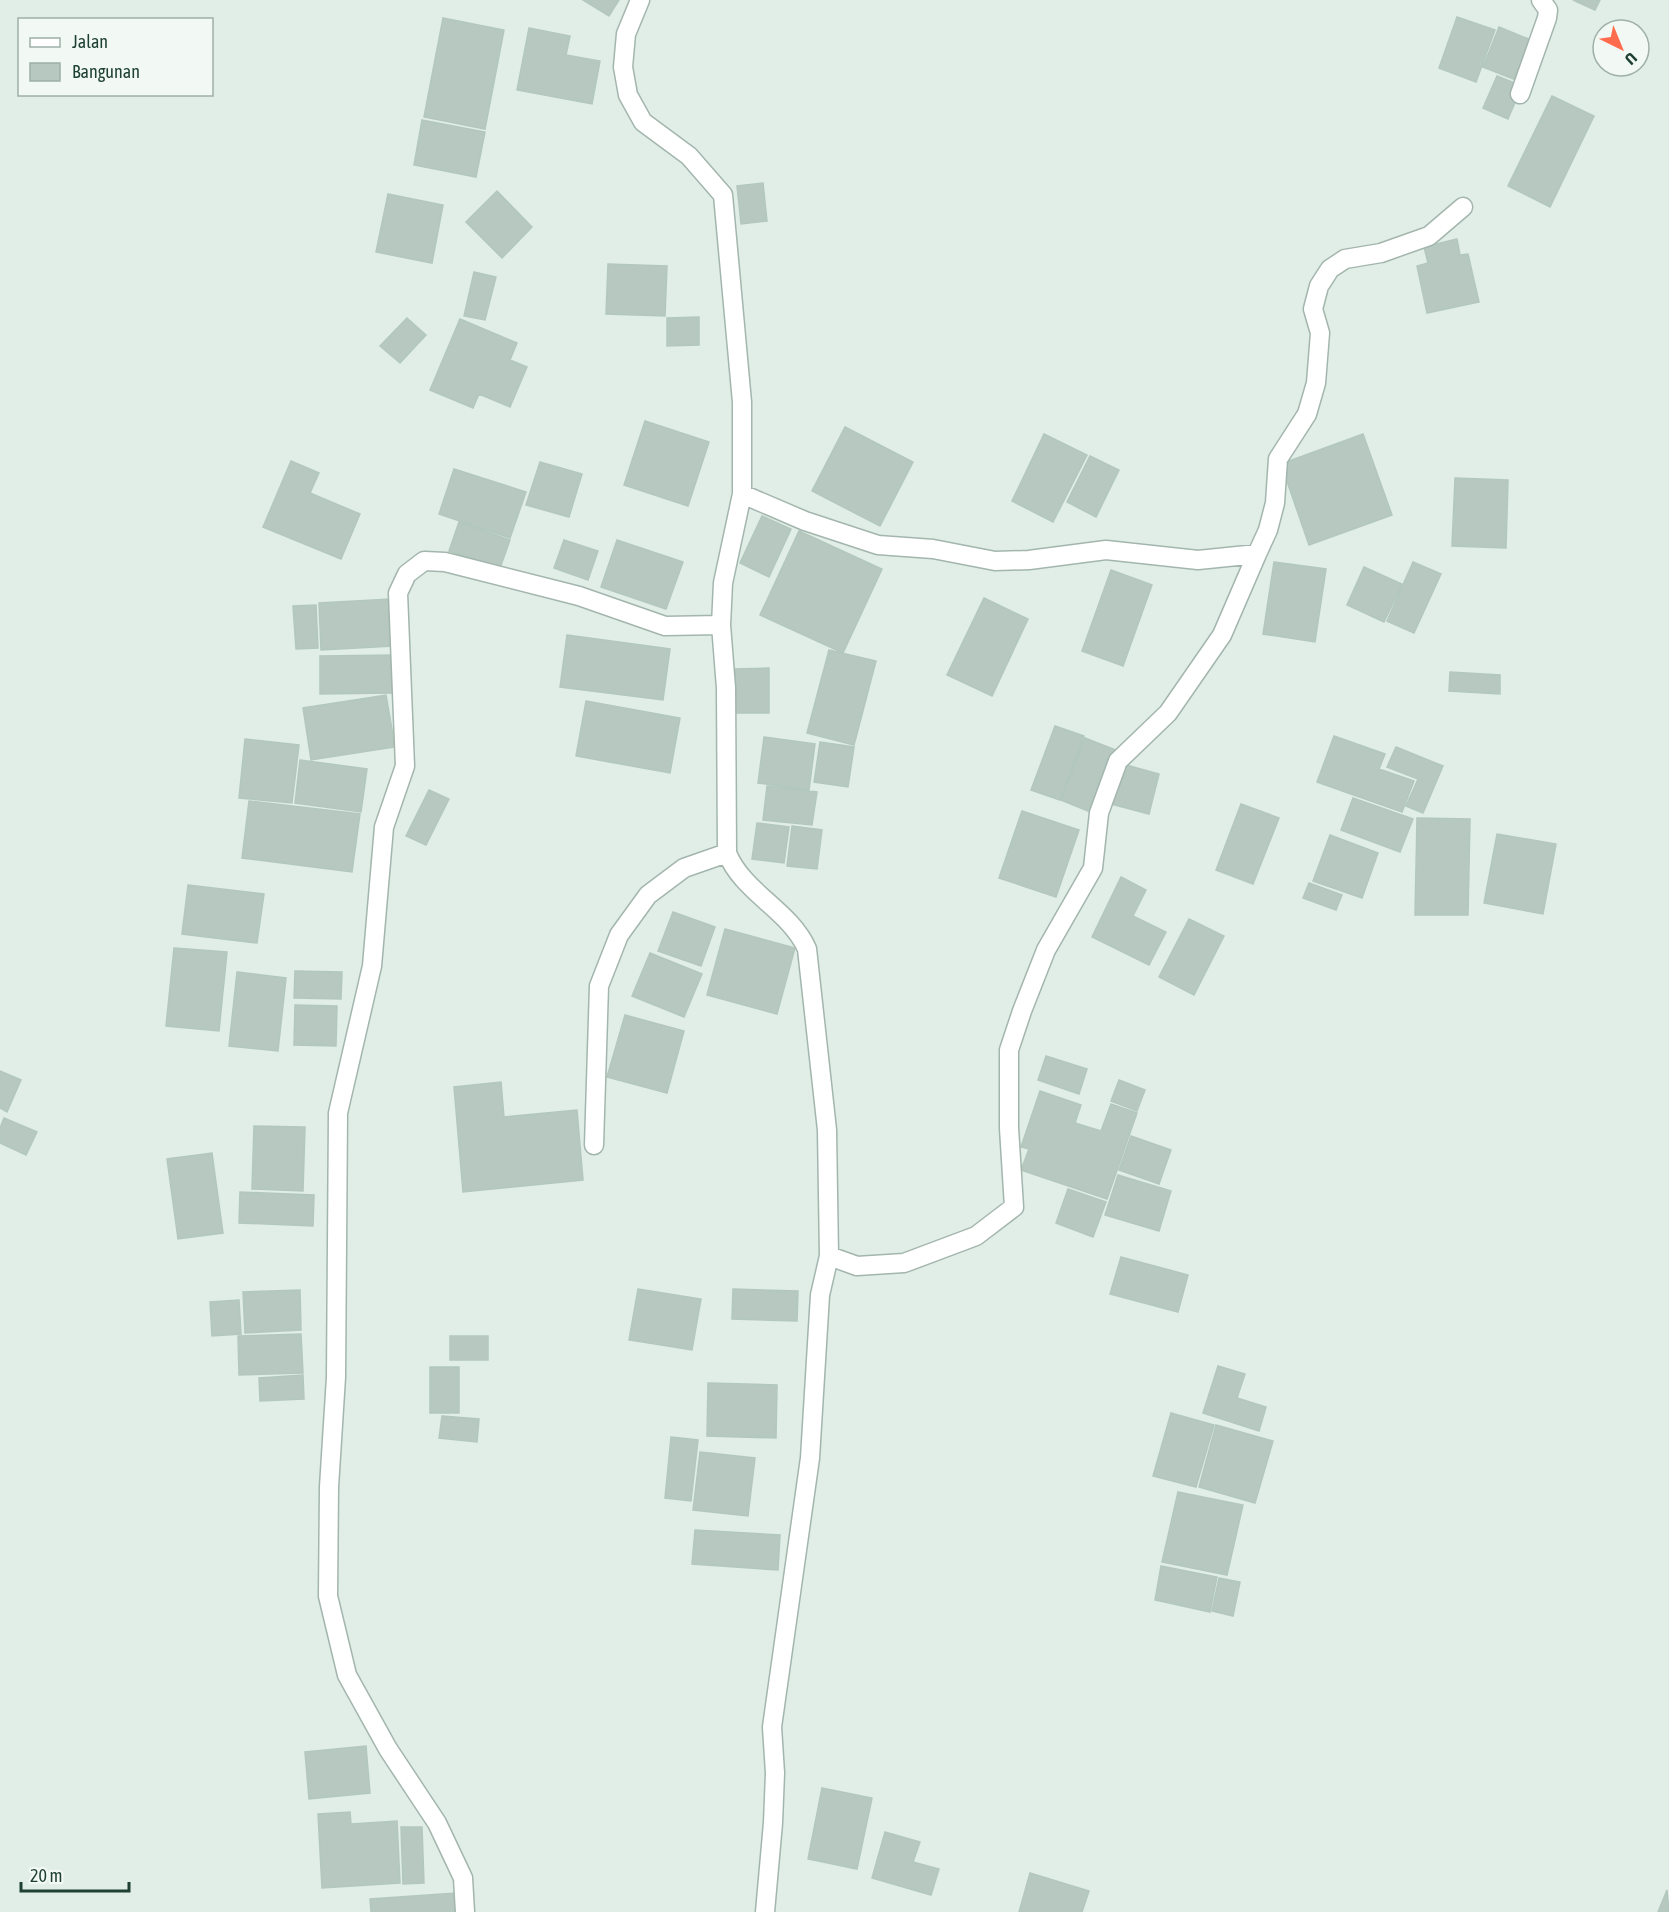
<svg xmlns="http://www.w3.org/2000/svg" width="1669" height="1912" font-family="'Asap Condensed',sans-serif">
<rect width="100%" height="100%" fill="#e1ede7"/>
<path fill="#b6c8c0" stroke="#b3c8bd" stroke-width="1.5" d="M583 0H619L609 16Z
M1573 0H1600L1595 10Z
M1457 17 1495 30 1476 82 1439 68Z
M443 18 504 30 485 129 424 117Z
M1499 27 1531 40 1516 80 1483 67Z
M529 28 570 36 566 55 600 61 592 104 517 90Z
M1497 76 1522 86 1508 119 1483 108Z
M1552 96 1594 116 1550 207 1508 186Z
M422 120 485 132 476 177 414 165Z
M763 183 767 221 741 224 737 186Z
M497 191 532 227 502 258 466 222Z
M388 194 443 205 432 263 376 252Z
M1457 239 1460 255 1468 254 1479 302 1427 313 1417 266 1428 263 1424 247Z
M608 264 667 266 665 316 606 314Z
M474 272 496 277 485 320 464 316Z
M699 317V345L667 346V318Z
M407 318 426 335 400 363 380 346Z
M460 319 517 343 510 360 527 367 510 407 479 394 473 408 430 390Z
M645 421 709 442 688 506 624 485Z
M845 427 913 462 880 526 812 491Z
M1044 434 1087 455 1053 522 1012 501Z
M1363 434 1392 515 1309 545 1281 464Z
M1090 456 1119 470 1096 517 1067 502Z
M291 461 319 473 310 493 360 514 341 559 263 527Z
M540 462 582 474 569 517 526 505Z
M454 469 526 492 510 538 439 514Z
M1455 478 1508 480 1506 548 1452 546Z
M762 516 791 529 769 577 740 563Z
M459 522 510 540 500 568 449 551Z
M799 531 882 569 843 653 760 615Z
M564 540 598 551 588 580 554 568Z
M617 540 683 562 666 609 601 587Z
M1274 562 1326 569 1315 642 1263 634Z
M1413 562 1441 574 1414 633 1387 621Z
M1364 567 1402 584 1384 622 1347 605Z
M1111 570 1152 585 1123 666 1082 651Z
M984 598 1028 619 992 696 947 675Z
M391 599 393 646 321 650 319 603Z
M316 605 318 648 296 649 293 606Z
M567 635 670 649 663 700 560 687Z
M829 650 876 661 854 745 807 733Z
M393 655V693L320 694V656Z
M769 668V713H736L735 669Z
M1450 672 1500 675V694L1449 691Z
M386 695 395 747 311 760 303 708Z
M586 701 680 718 670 773 576 756Z
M1055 726 1084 736 1060 800 1031 790Z
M1334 736 1385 754 1379 769 1414 781 1402 812 1317 782Z
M764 737 815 744 809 790 758 783Z
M1085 738 1118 751 1093 813 1061 800Z
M245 739 299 745 292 803 239 798Z
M820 742 854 747 848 787 814 782Z
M1396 747 1443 766 1423 813 1406 806 1418 779 1387 767Z
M300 760 367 769 361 812 295 803Z
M1119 763 1159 774 1149 814 1107 803Z
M767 786 817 792 812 825 763 820Z
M429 790 449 799 426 845 406 836Z
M1353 798 1413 819 1400 852 1341 830Z
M249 801 360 814 352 872 242 858Z
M1241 804 1279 818 1253 884 1216 870Z
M1022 811 1079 830 1056 897 999 878Z
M1417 818 1470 819 1468 915H1415Z
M757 823 789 827 784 863 752 859Z
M792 826 822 830 817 869 787 866Z
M1497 834 1556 844 1543 914 1484 903Z
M1330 835 1378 853 1362 898 1313 881Z
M1121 877 1146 890 1133 916 1166 932 1149 965 1092 937Z
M1309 883 1342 895 1336 910 1303 898Z
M188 885 264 894 257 943 182 934Z
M673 912 715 927 701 966 658 951Z
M1189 919 1224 936 1194 995 1159 977Z
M725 929 795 948 777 1014 707 995Z
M174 948 227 952 219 1031 166 1026Z
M650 953 702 974 684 1017 632 996Z
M295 971 342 972 341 999 294 998Z
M237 972 286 978 278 1051 229 1046Z
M295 1005 337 1006 336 1046 294 1045Z
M625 1015 684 1031 667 1093 607 1077Z
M1046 1056 1087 1069 1079 1094 1038 1080Z
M0 1071 21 1080 7 1112 0 1108Z
M1119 1080 1145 1090 1137 1111 1111 1101Z
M501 1082 504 1117 577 1110 583 1180 463 1192 454 1087Z
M1040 1091 1081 1105 1075 1123 1101 1131 1111 1104 1137 1113 1107 1199 1021 1170 1029 1149 1021 1147Z
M4 1118 37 1132 26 1155 0 1143V1128Z
M254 1126 305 1127 303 1191 252 1189Z
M1131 1136 1171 1150 1159 1184 1119 1170Z
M212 1153 223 1233 178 1239 167 1159Z
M1118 1175 1171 1191 1159 1231 1105 1215Z
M1068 1189 1106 1202 1093 1237 1056 1223Z
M240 1192 314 1195 313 1226 239 1223Z
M1121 1257 1188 1275 1178 1312 1110 1294Z
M638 1289 701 1299 692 1350 629 1340Z
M733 1289 798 1291 797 1321 732 1319Z
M300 1290 301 1330 245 1333 243 1292Z
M239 1300 241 1334 212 1336 210 1302Z
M301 1334 303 1373 239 1375 238 1336Z
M450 1336H488V1360H450Z
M1218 1366 1245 1374 1237 1398 1266 1407 1259 1431 1203 1413Z
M430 1367H459V1413H430Z
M303 1375 304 1399 260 1401 259 1378Z
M708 1383 777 1385 776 1438 707 1436Z
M1171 1413 1214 1425 1196 1487 1153 1476Z
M442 1416 479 1419 477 1442 439 1438Z
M1216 1425 1273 1441 1255 1503 1199 1487Z
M671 1437 698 1440 691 1501 665 1498Z
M700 1452 755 1458 748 1516 693 1510Z
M1178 1492 1243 1505 1227 1575 1162 1562Z
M695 1530 780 1535 778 1570 692 1564Z
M1161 1566 1217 1577 1210 1612 1155 1600Z
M1219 1578 1240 1582 1233 1616 1212 1611Z
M366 1746 370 1793 309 1799 305 1752Z
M822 1788 872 1798 857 1869 808 1859Z
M350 1812 351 1824 397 1821 400 1883 322 1888 318 1814Z
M401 1827H422L424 1883 403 1884Z
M885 1832 920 1842 913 1862 939 1869 931 1895 872 1878Z
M1030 1873 1089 1891 1082 1912H1019Z
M1667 1890 1669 1912H1658Z
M456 1893 458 1912H371L370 1899Z"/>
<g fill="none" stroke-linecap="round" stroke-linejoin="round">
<g stroke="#a3b6ae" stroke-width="21">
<path id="minor" d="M640 0 626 34 623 67 628 95 643 122 689 156 723 195 742 402V494L723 583 721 625 726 688 727 853C743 893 790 910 807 949L827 1130 829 1256 820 1295 810 1458 772 1727 775 1773 773 1823 765 1912
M1520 94 1547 18 1548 10 1541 0
M742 494 805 521 878 545 933 549 995 561 1029 560 1106 550 1198 560 1257 554 1222 635 1168 713 1118 761 1099 813 1093 868 1046 950 1022 1011 1009 1050V1128L1014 1207 976 1236 904 1263 857 1266 829 1256
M1257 554 1268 530 1275 503 1278 459 1307 414 1316 383 1320 333 1313 309 1319 286 1330 269 1345 259 1381 253 1429 236 1463 207
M594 1145 599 986 619 935 648 895 684 868 727 853
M465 1912 463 1878 437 1823 388 1749 347 1675 328 1596 329 1487 336 1377 338 1113 372 966 384 827 405 766 398 593 407 574 424 561 445 562 579 596 665 626 721 625"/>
</g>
<use href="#minor" stroke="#fff" stroke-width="18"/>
</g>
<rect x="18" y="18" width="195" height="78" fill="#f2f9f5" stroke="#9eafa8" stroke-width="1.5"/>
<rect x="30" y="38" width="30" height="9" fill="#ffffff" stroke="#9eafa8" stroke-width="1.5"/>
<text x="72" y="48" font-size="18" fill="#1f4035">Jalan</text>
<rect x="30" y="63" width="30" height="18" fill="#b6c8c0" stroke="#9eafa8" stroke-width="1.5"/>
<text x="72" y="78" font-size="18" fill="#1f4035">Bangunan</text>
<g transform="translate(1621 48) rotate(137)"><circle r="28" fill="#f2f9f5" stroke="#9eafa8" stroke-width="1.5"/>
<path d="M0-4.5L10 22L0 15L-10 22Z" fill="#ff6c4d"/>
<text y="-9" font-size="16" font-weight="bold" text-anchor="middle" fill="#1f4035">U</text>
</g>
<path d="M21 1882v9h108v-9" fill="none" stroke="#1f4035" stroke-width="3"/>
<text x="30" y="1882" font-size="18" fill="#1f4035" stroke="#f2f9f5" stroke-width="4.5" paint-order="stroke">20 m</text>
</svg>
